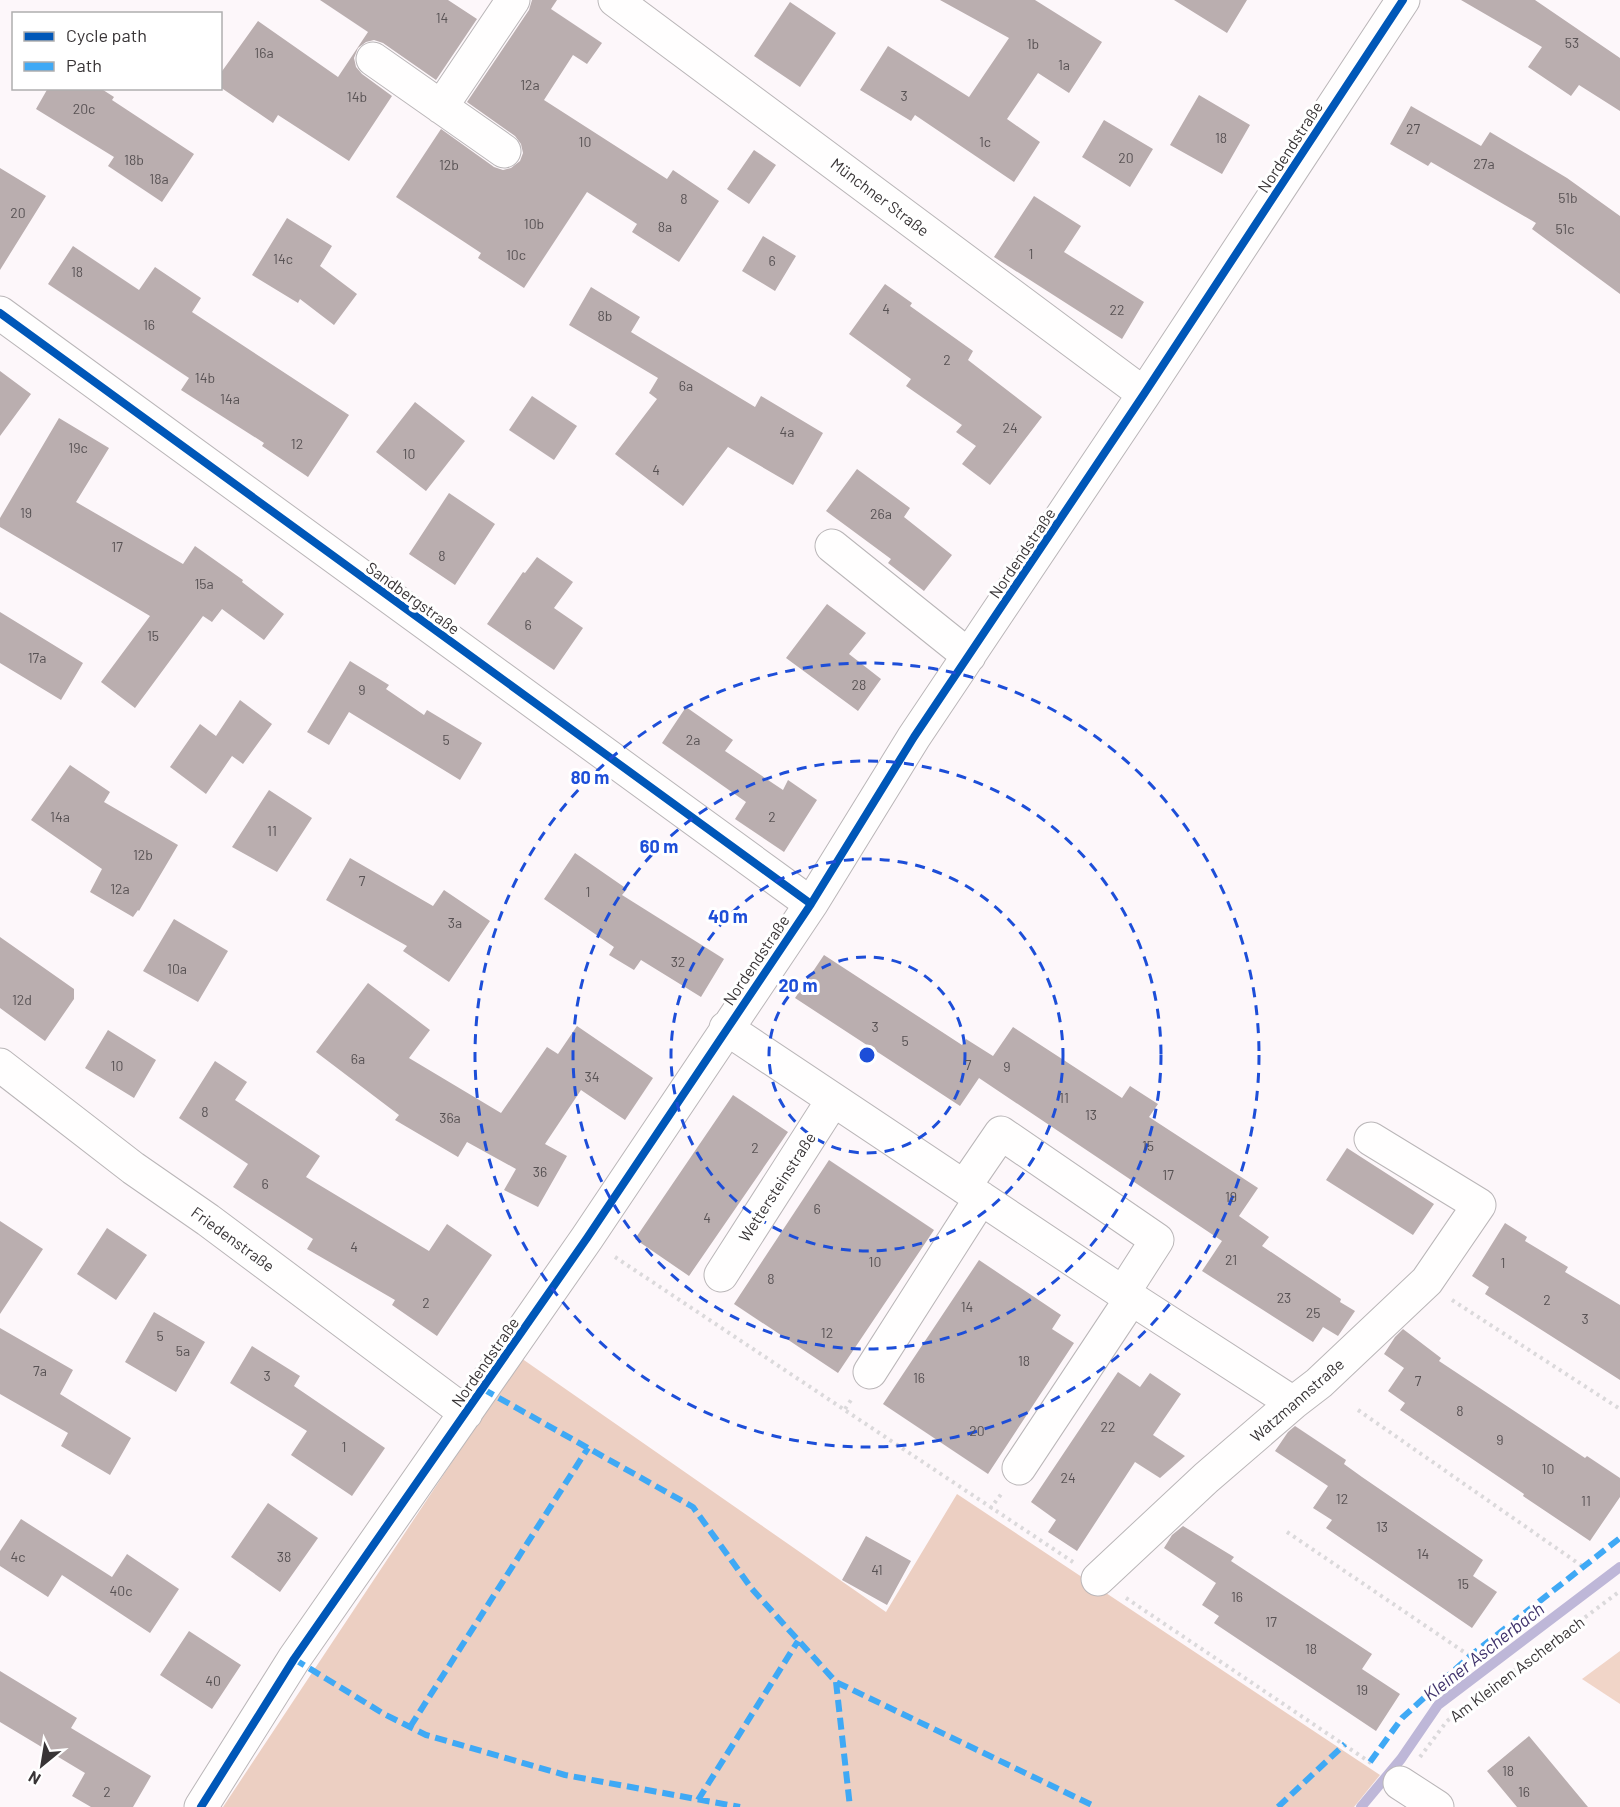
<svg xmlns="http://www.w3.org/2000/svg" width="1620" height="1807" font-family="Barlow,sans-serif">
<rect width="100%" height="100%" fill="#fdf7fa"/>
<path fill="#f1d5c8" d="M1620 1651V1704L1582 1679Z"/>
<path fill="#eccfc2" d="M521 1358 886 1612 957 1494 1380 1775 1354 1807H223Z"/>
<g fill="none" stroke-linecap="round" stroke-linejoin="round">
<path stroke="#beb7d8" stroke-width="10" d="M1361 1807 1401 1759 1438 1705 1620 1567"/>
</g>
<path fill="#baaeaf" d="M320 0H448L477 19 436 80 383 43 374 40 366 42 358 48 354 58 356 67 362 74 392 96 349 161 278 115 273 123 220 87V74L258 21 338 77 368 32Z
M532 0H557L551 9 602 43 587 64 573 55 544 100 667 179 673 170 719 201 679 262 632 232 637 224 587 192 524 288 478 258 481 253 396 197 441 129 494 167 503 170 511 168 520 161 523 153 521 144 515 136 467 102 529 10Z
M940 0H1035L1102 42 1069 93 1038 73 1007 119 1040 142 1014 182 915 115 911 121 860 90 888 46 969 97 1009 38Z
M1174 0H1247L1227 33Z
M1461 0H1535L1620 58V111L1579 85 1571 96 1528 67 1542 47Z
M790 2 836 33 800 87 754 56Z
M48 88H100L114 97 112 100 194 154 162 202 108 166 114 157 36 109Z
M1199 95 1250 125 1222 174 1170 145Z
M1411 106 1481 146 1490 132 1567 178 1620 216V294L1532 229 1536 223 1431 162 1428 166 1390 144Z
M1104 120 1153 149 1130 187 1082 157Z
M754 150 776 165 749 204 727 189Z
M0 168 46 196 0 270Z
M1034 196 1081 226 1064 252 1144 302 1122 339 994 257Z
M287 218 332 246 320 266 357 294 334 325 300 299 298 303 252 275Z
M763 236 796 256 775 291 742 271Z
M73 246 139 290 155 267 201 298 192 312 349 415 308 477 262 446 264 443 181 390 189 378 48 284Z
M885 284 912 303 910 306 973 351 968 360 1042 417 990 485 962 464 976 446 956 432 962 425 906 386 911 379 849 334Z
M591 287 640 317 631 332 755 407 761 396 823 433 793 485 728 447 683 506 615 454 657 399 649 393 658 378 569 325Z
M0 371 31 394 0 436Z
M532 396 577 426 554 460 509 430Z
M415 402 465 441 426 491 376 452Z
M59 418 109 448 76 502 183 564 195 546 243 580 242 582 284 614 264 640 222 609 212 622 203 616 135 708 101 682 150 616 0 527V518Z
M857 469 910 508 904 517 952 555 924 591 888 563 891 559 826 511Z
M449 493 495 524 455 585 409 554Z
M537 557 573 582 554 608 583 628 554 670 487 624 523 572 525 573Z
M827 604 866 633 849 654 881 679 858 711 786 658Z
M0 612 83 663 61 700 0 663Z
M350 661 389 685 386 689 424 715 427 710 482 743 460 780 349 712 329 745 307 732Z
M240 700 272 724 243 764 232 756 206 794 170 767 200 724 216 736Z
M686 707 733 740 725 751 783 790 788 780 817 800 784 852 735 819 746 802 662 743Z
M70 765 110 792 104 802 178 845 139 911 138 910 133 917 90 892 102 869 31 820Z
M269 790 312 818 277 872 232 847Z
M575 853 627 889 622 895 724 959 701 997 641 960 634 970 609 955 614 947 544 899Z
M350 858 433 906 444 890 490 921 449 982 403 951 407 946 326 900Z
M174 919 228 951 198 1002 143 971Z
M0 937 74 989V999L45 1041 0 1008Z
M824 955 962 1045 966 1039 993 1056 1013 1027 1122 1098 1130 1086 1158 1104 1149 1117 1258 1188 1239 1216 1269 1237 1262 1246 1341 1299 1340 1302 1355 1311 1338 1336 1323 1327 1313 1342 1202 1271 1222 1241 979 1078 960 1106 795 998Z
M368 983 430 1030 409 1058 501 1113 547 1047 558 1054 577 1026 653 1078 625 1120 581 1090 545 1144 567 1156 538 1207 504 1190 516 1169 467 1142 458 1157 395 1120 399 1115 316 1052Z
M108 1030 156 1060 134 1098 85 1068Z
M215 1061 247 1082 235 1100 320 1156 306 1177 429 1251 447 1224 492 1255 437 1336 392 1305 395 1300 307 1249 313 1239 233 1187 248 1164 179 1118Z
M733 1095 788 1132 689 1276 635 1239Z
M1347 1148 1434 1204 1413 1235 1326 1180Z
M829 1160 934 1230 838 1373 734 1304Z
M0 1221 43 1249 0 1314Z
M1505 1223 1527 1237 1525 1241 1568 1267 1565 1272 1620 1305V1380L1485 1294 1489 1287 1472 1276Z
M107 1228 147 1255 116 1300 77 1274Z
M979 1260 1061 1315 1052 1329 1074 1343 988 1474 883 1404Z
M154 1312 205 1342 176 1392 125 1362Z
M0 1328 73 1370 60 1394 131 1438 110 1475 61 1446 68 1433 0 1394Z
M1403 1329 1441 1358 1439 1361 1585 1458 1587 1456 1620 1478V1497L1590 1541 1523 1496 1524 1494 1400 1410 1405 1403 1388 1391 1404 1368 1384 1354 1395 1337Z
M252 1346 300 1376 294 1386 385 1448 352 1496 291 1455 307 1431 230 1383Z
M1118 1372 1140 1387 1150 1373 1181 1394 1153 1435 1185 1456 1160 1478 1135 1462 1077 1551 1048 1532 1056 1520 1031 1502Z
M1295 1426 1346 1460 1344 1464 1362 1477 1483 1560 1473 1576 1497 1592 1472 1628 1326 1528 1332 1520 1313 1508 1328 1486 1275 1451 1288 1432Z
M268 1503 318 1538 280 1592 231 1557Z
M21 1519 112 1577 127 1554 179 1589 150 1633 62 1575 48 1597 0 1566V1551Z
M1183 1526 1234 1557 1231 1561 1372 1654 1362 1669 1400 1694 1376 1731 1214 1623 1219 1616 1202 1605 1216 1583 1164 1548 1172 1535Z
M866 1536 911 1561 887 1605 842 1580Z
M189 1631 241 1665 212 1709 160 1675Z
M0 1671 77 1718 71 1728 151 1776 133 1807H91L72 1796 85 1773 0 1722Z
M1529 1736 1588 1807H1517L1487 1771Z"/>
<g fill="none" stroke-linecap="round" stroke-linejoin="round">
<g stroke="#bab6b8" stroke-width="35">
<path id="minor" d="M615 0 1144 394
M373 59 504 151
M441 107 513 0
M0 313 811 904
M832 546 969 656
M726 1028 1123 1293 1293 1403
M0 1065 133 1168 208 1220 466 1413
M964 1187 1001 1133 1157 1240 1123 1293
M721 1275 833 1100
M870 1372 981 1198
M1019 1468 1131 1299
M1098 1579 1206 1478 1293 1403 1319 1383 1427 1281 1479 1205 1371 1139
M1400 1783 1437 1807
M201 1807 294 1659 587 1238 811 904 914 737 1144 394 1403 0"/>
</g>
<path stroke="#dbd9db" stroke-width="4" stroke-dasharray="3 4.5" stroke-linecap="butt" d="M615 1257 1073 1562
M1452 1300 1620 1409
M845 1409 853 1397
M1358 1410 1582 1566
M990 1509 1002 1493
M1287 1532 1470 1656
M1126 1598 1374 1765
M1420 1757 1447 1721 1620 1591"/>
<use href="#minor" stroke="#fffefe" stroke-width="33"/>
<path stroke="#3fa9f5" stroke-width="6" stroke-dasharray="12 6" stroke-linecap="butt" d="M483 1389 693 1507 752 1589 836 1682 1096 1807
M294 1659 384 1714 426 1735 565 1775 740 1807
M836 1682 850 1807
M410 1727 588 1448
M1370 1762 1402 1718 1470 1656 1620 1538
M698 1800 798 1641
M1278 1807 1345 1744"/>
<g stroke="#fff" stroke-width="11">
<path id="cycleway" d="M0 313 811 904
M201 1807 294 1659 587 1238 811 904 914 737 1144 394 1403 0"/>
</g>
<use href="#cycleway" stroke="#0057b8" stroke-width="8"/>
</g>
<g fill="none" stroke="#1d4ed8" stroke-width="3" stroke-dasharray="10 8">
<circle cx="867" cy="1055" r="98"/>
<circle cx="867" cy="1055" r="196"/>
<circle cx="867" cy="1055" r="294"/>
<circle cx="867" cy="1055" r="392"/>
</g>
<g text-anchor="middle" stroke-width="6" stroke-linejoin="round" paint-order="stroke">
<g font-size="14" fill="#585254">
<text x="442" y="23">14</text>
<text x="1572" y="48">53</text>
<text x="1033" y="49">1b</text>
<text x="264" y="58">16a</text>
<text x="1064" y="70">1a</text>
<text x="530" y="90">12a</text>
<text x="904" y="101">3</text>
<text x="357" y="102">14b</text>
<text x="84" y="114">20c</text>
<text x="1413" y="134">27</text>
<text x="1221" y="143">18</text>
<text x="585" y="147">10</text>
<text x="985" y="147">1c</text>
<text x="1126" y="163">20</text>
<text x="134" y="165">18b</text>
<text x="1484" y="169">27a</text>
<text x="449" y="170">12b</text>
<text x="159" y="184">18a</text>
<text x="1568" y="203">51b</text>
<text x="684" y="204">8</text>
<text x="18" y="218">20</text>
<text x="534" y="229">10b</text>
<text x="665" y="232">8a</text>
<text x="1565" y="234">51c</text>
<text x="1031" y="259">1</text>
<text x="516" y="260">10c</text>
<text x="283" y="264">14c</text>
<text x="772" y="266">6</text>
<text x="77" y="277">18</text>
<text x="886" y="314">4</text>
<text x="1117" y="315">22</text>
<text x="605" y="321">8b</text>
<text x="149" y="330">16</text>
<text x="947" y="365">2</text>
<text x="205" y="383">14b</text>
<text x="686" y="391">6a</text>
<text x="230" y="404">14a</text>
<text x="1010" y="433">24</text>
<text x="787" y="437">4a</text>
<text x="297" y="449">12</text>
<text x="78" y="453">19c</text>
<text x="409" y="459">10</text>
<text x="656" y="475">4</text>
<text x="26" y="518">19</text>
<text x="881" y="519">26a</text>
<text x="117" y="552">17</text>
<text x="442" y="561">8</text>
<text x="204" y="589">15a</text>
<text x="528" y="630">6</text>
<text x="153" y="641">15</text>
<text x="37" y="663">17a</text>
<text x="859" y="690">28</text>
<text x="362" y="695">9</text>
<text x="446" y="745">5</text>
<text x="693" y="745">2a</text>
<text x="60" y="822">14a</text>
<text x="772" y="822">2</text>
<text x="272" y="836">11</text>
<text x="143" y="860">12b</text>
<text x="362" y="886">7</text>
<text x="120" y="894">12a</text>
<text x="588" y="897">1</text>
<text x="455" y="928">3a</text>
<text x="678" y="967">32</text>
<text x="177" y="974">10a</text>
<text x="22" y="1005">12d</text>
<text x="875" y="1032">3</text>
<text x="905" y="1046">5</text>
<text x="358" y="1064">6a</text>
<text x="968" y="1070">7</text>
<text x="117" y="1071">10</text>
<text x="1007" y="1072">9</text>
<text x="592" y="1082">34</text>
<text x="1064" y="1103">11</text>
<text x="205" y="1117">8</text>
<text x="1091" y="1120">13</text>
<text x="450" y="1123">36a</text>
<text x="1148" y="1151">15</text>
<text x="755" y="1153">2</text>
<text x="540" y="1177">36</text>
<text x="1168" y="1180">17</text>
<text x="265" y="1189">6</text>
<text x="1231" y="1202">19</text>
<text x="817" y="1214">6</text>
<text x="707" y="1223">4</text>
<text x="354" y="1252">4</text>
<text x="1231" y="1265">21</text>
<text x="875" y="1267">10</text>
<text x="1503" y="1268">1</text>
<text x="771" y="1284">8</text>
<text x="1284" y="1303">23</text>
<text x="1547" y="1305">2</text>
<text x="426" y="1308">2</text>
<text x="967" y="1312">14</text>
<text x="1313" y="1318">25</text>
<text x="1585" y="1324">3</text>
<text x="827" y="1338">12</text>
<text x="160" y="1341">5</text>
<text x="183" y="1356">5a</text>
<text x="1024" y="1366">18</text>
<text x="40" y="1376">7a</text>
<text x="267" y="1381">3</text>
<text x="919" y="1383">16</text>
<text x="1418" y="1386">7</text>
<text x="1460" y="1416">8</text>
<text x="1108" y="1432">22</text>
<text x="977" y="1436">20</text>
<text x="1500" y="1445">9</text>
<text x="344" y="1452">1</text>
<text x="1548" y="1474">10</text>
<text x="1068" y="1483">24</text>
<text x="1342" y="1504">12</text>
<text x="1586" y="1506">11</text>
<text x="1382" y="1532">13</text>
<text x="1423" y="1559">14</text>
<text x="18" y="1562">4c</text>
<text x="284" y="1562">38</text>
<text x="877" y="1575">41</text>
<text x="1463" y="1589">15</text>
<text x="121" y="1596">40c</text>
<text x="1237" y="1602">16</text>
<text x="1271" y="1627">17</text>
<text x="1311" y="1654">18</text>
<text x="213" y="1686">40</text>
<text x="1362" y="1695">19</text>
<text x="1508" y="1776">18</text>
<text x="107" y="1797">2</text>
<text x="1524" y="1797">16</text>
</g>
<g font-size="16" fill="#383436" stroke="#fff">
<text transform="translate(1290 147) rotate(-57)" y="6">Nordendstraße</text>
<text transform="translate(880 197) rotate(37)" y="6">Münchner Straße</text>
<text transform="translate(1022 553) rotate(-56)" y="6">Nordendstraße</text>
<text transform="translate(413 598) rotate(36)" y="6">Sandbergstraße</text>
<text transform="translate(756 960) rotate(-56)" y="6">Nordendstraße</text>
<text transform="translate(777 1187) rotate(-57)" y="6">Wettersteinstraße</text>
<text transform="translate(233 1239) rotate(36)" y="6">Friedenstraße</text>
<text transform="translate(485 1362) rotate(-55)" y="6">Nordendstraße</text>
<text transform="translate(1297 1400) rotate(-41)" y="6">Watzmannstraße</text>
<text transform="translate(1517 1669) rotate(-37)" y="6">Am Kleinen Ascherbach</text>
</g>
<g font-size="18" font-style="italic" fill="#3f326b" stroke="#fff">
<text transform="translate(1484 1652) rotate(-38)" y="6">Kleiner Ascherbach</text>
</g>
</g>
<circle cx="867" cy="1055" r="9" fill="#1d4ed8" stroke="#fff" stroke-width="3"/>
<g font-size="18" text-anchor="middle" font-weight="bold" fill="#1d4ed8" stroke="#fff" stroke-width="6" stroke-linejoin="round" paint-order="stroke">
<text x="590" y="784">80 m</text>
<text x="659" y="853">60 m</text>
<text x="728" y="923">40 m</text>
<text x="798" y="992">20 m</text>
</g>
<rect x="12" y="12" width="210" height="78" fill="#ffffff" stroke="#afaeaf" stroke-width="1.5"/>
<rect x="24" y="32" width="30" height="9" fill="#0057b8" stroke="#afaeaf" stroke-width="1.5"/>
<text x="66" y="42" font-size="18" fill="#383436">Cycle path</text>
<rect x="24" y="62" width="30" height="9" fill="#3fa9f5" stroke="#afaeaf" stroke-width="1.5"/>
<text x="66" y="72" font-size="18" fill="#383436">Path</text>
<g transform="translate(42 1765) rotate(210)" stroke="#ffffff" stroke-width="4.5" paint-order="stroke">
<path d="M0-4.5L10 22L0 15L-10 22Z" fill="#383436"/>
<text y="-9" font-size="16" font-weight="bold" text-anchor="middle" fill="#383436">N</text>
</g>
</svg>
